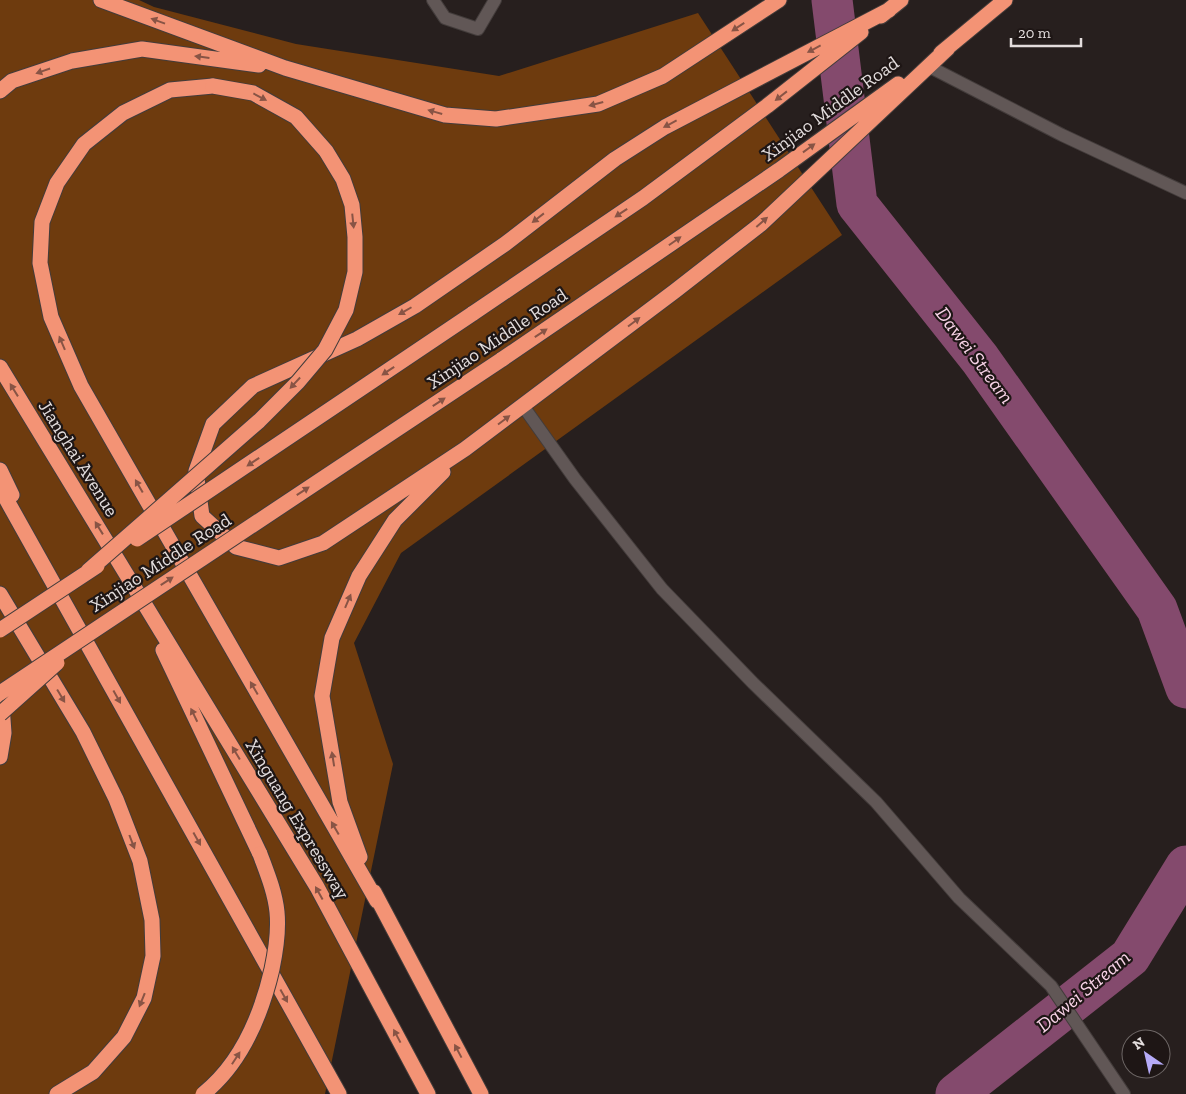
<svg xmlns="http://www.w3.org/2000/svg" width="1186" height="1094" font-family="'Zilla Slab',serif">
<rect width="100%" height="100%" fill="#271f1e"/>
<path fill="#6e3b0e" d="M0 0H139L154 7 296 44 499 76 698 13 842 235 401 553 354 643 393 764 325 1094H0Z"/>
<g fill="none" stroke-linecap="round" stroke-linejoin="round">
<path stroke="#844a6d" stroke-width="41" d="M832 0 857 204 980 359 1157 609 1186 688
M956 1094 1130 957 1186 866"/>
<g stroke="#433c3b" stroke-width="14">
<path id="lane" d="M433 0 445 18 478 29 495 0
M928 66 1062 135 1186 193
M523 406 575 479 662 589 753 683 876 802 959 898 1051 986 1124 1094"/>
</g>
<g stroke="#433c3b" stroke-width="17">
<path id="highway" d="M101 0 285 68 445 115 496 119 598 104 663 76 779 0
M889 10 665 127 615 159 505 244 415 306 357 339 253 386 213 424 196 471 202 516 236 547 279 558 323 543 465 449 675 291 761 224 948 48
M881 16 901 0
M941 53 1005 0
M213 86 170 90 123 113 84 144 57 183 42 222 40 263 51 317 81 386 377 901
M0 91 12 81 72 61 142 49 259 65
M472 314 643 198 767 106 861 32
M501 360 779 170 898 84
M0 367 317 887 428 1094
M0 470 12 495
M0 488 339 1094
M0 594 83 732 116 799 140 861 152 920 153 956 144 998 124 1037 93 1072 57 1094
M163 650 260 854
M0 701 2 705 4 733 0 757
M360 857 340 802 322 696 332 638 359 576 395 520 443 472
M374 892 481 1094"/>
</g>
<use href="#lane" stroke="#615756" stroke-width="12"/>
<use href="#highway" stroke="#f39375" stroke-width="15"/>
<g stroke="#433c3b" stroke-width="17" stroke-linecap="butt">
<path id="highway-bridge" d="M137 539 472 314
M88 571 259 421 298 382 325 350 346 310 355 272V237L352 205 343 179 326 151 296 117 253 93 213 86
M0 630 97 566
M0 693 501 360
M0 714 57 663
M203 1094C242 1063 261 1016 272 969 276 950 279 932 277 912 275 892 267 873 260 854"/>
</g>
<use href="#highway-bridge" stroke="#f39375" stroke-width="15"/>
</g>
<defs><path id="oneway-solid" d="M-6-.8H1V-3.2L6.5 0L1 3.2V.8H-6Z" transform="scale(1.25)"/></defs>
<g fill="#885445">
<use href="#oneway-solid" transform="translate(158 21) rotate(-160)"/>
<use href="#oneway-solid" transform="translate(738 27) rotate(147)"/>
<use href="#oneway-solid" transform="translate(814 49) rotate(152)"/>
<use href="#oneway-solid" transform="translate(202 57) rotate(-173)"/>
<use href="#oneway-solid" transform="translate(43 71) rotate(161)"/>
<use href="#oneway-solid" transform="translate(781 96) rotate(142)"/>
<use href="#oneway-solid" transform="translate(260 97) rotate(28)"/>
<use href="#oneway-solid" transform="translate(596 104) rotate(165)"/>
<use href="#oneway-solid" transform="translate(435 112) rotate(-164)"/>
<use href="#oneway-solid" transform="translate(670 124) rotate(152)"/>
<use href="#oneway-solid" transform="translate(809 148) rotate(-36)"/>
<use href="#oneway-solid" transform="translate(621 213) rotate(146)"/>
<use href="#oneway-solid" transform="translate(538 218) rotate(142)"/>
<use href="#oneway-solid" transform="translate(353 221) rotate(84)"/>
<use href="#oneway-solid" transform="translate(762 222) rotate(-41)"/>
<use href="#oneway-solid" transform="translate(675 241) rotate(-35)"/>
<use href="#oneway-solid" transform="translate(405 311) rotate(150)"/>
<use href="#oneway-solid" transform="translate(634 322) rotate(-37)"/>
<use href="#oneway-solid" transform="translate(541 333) rotate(-34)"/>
<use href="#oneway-solid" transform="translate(62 343) rotate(-113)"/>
<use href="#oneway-solid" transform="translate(388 371) rotate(146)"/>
<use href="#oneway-solid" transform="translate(295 383) rotate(133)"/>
<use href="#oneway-solid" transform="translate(14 390) rotate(-122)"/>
<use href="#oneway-solid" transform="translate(439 402) rotate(-33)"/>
<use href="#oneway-solid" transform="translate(504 420) rotate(-37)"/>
<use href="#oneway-solid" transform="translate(253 462) rotate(146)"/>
<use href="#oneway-solid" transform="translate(139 486) rotate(-120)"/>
<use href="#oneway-solid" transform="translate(303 491) rotate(-33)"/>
<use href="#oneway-solid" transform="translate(99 528) rotate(-122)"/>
<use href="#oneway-solid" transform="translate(167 581) rotate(-33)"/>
<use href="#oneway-solid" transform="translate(348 601) rotate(-67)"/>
<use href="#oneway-solid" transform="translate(254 688) rotate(-120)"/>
<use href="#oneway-solid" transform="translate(61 696) rotate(59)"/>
<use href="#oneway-solid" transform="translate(117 697) rotate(61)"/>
<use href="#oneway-solid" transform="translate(194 715) rotate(-116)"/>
<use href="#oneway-solid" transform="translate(236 753) rotate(-121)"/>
<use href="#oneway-solid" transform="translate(333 759) rotate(-99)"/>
<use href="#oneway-solid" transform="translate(335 828) rotate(-120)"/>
<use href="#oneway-solid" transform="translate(197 839) rotate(61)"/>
<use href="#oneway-solid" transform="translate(132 842) rotate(69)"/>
<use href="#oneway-solid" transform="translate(319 893) rotate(-119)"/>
<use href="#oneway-solid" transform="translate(284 996) rotate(61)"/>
<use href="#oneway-solid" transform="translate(142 1000) rotate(112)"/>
<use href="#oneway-solid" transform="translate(397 1036) rotate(-118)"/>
<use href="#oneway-solid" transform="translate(458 1051) rotate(-118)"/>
<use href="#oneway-solid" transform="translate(236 1058) rotate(-57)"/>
</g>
<g text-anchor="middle" stroke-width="4.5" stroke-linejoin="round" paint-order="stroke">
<g font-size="19" fill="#e3dddd" stroke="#1e1615">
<text transform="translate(830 108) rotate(-36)" y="7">Xinjiao Middle Road</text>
<text transform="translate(497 338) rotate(-34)" y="7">Xinjiao Middle Road</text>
<text transform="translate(79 458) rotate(58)" y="7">Jianghai Avenue</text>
<text transform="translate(160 562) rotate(-33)" y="7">Xinjiao Middle Road</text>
<text transform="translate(298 819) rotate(59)" y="7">Xinguang Expressway</text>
</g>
<g font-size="20" font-style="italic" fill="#f9d4e8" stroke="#1e1615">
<text transform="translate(975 355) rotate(53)" y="7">Dawei Stream</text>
<text transform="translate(1083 991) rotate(-40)" y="7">Dawei Stream</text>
</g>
</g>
<g transform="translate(1146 1054) rotate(326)"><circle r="24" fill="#1e1615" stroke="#6d6665"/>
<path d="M0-4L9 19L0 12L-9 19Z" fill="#b6abf8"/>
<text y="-8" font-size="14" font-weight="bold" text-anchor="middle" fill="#e3dddd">N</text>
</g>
<path d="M1011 38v8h70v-8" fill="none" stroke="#e3dddd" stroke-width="2.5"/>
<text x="1018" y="38" font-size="15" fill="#e3dddd" stroke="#1e1615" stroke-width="4" paint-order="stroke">20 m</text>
</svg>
